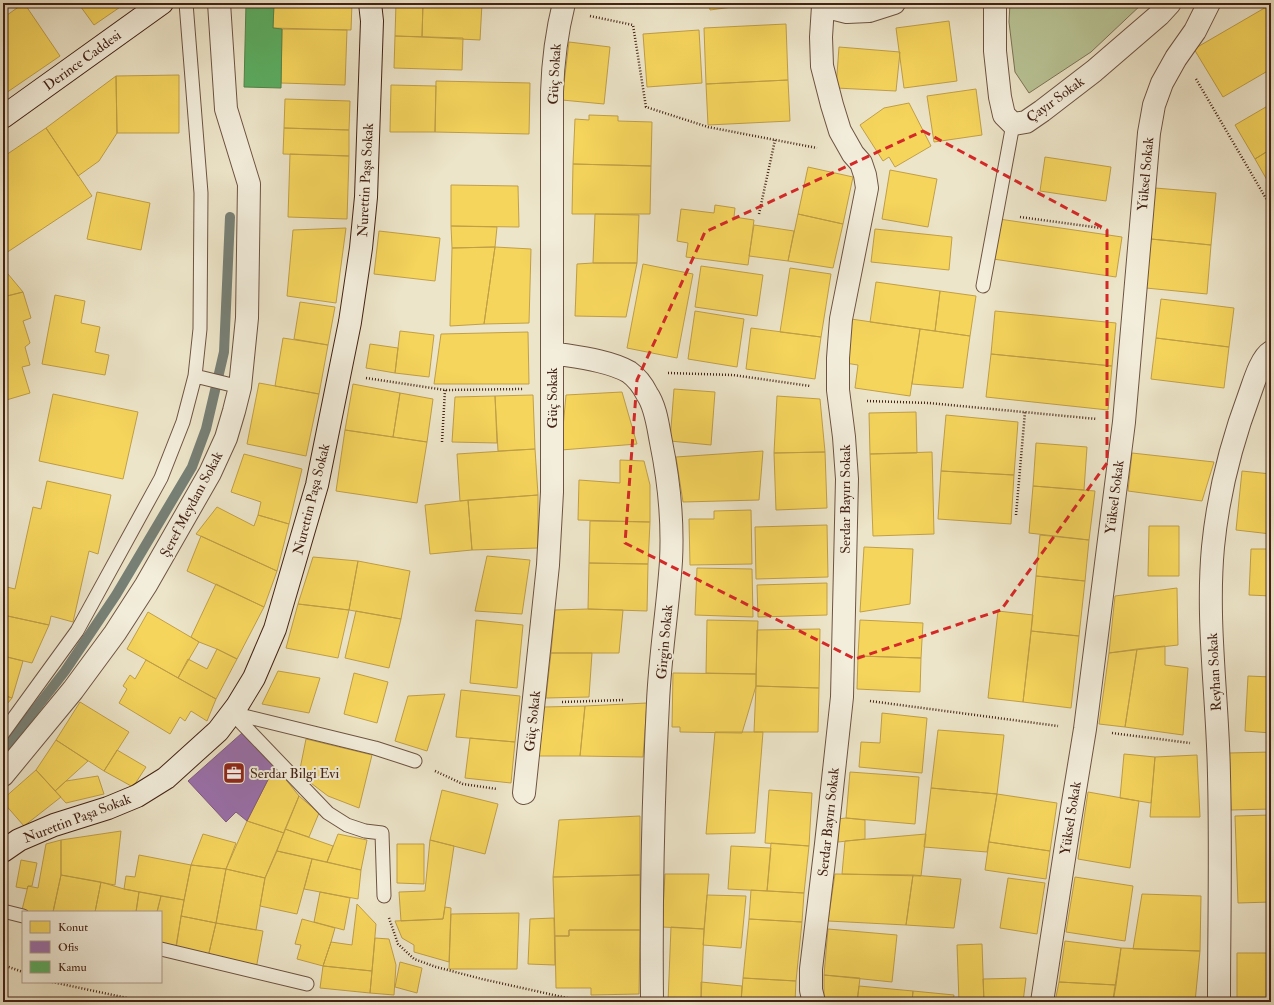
<svg xmlns="http://www.w3.org/2000/svg" width="1274" height="1005" font-family="'IM FELL Double Pica',serif">
<rect width="100%" height="100%" fill="#ede5c9"/>
<filter id="stains"><feTurbulence type="fractalNoise" baseFrequency=".005" numOctaves="4"/><feColorMatrix values="0 0 0 0 .2 0 0 0 0 .09 0 0 0 0 .02 0 0 0 .5 -.17"/></filter>
<radialGradient id="worn" r=".72"><stop offset=".6" stop-color="#630" stop-opacity="0"/><stop offset="1" stop-color="#630" stop-opacity=".3"/></radialGradient>
<path fill="#b9c496" stroke="#7e7356" d="M1010 3H1143L1091 52 1029 93 1015 72 1009 22Z"/>
<path fill="#f6d55c" stroke="#c19f47" d="M24 3 60 56 3 95V18Z
M78 3H126L94 25Z
M274 3H352L351 30 273 28Z
M396 3H423L422 37 395 36Z
M423 3H482L480 40 422 37Z
M598 3H660L598 7Z
M709 3H762L710 10Z
M1268 6 1271 10V69L1223 97 1194 49Z
M949 21 957 81 904 88 896 28Z
M786 24 788 80 706 84 704 28Z
M282 29 347 30 345 85 281 83Z
M699 30 702 83 647 87 643 34Z
M395 36 463 38 462 70 394 68Z
M569 42 610 47 604 104 562 100Z
M839 47 900 52 896 91 836 88Z
M179 75V133H117L116 76Z
M116 76 117 133 99 161 78 176 46 128Z
M788 80 790 121 708 125 706 84Z
M436 81 530 83 529 134 435 132Z
M391 85 436 86 435 132H390Z
M976 89 982 135 934 142 927 96Z
M285 99 350 101 349 130 284 128Z
M909 103 931 146 895 167 889 157 883 161 860 125 884 108Z
M1271 104V149L1255 159 1235 125Z
M589 115 618 116V121L652 122 651 166 573 164 575 119 589 120Z
M46 128 92 196 3 255V157Z
M284 128 349 130V156L283 154Z
M1271 149V187L1255 159Z
M290 154 349 156 347 219 288 217Z
M1045 157 1111 167 1106 201 1040 191Z
M573 164 651 166 650 214H572Z
M808 167 853 177 843 224 798 214Z
M890 170 937 179 928 227 882 219Z
M451 185 518 186 519 227 451 226Z
M1155 188 1216 193 1211 245 1151 239Z
M97 192 150 203 141 250 87 239Z
M715 205 735 208 734 217 754 220 748 265 686 257 688 243 677 241 681 209 714 213Z
M595 214 639 215 637 263H593Z
M798 214 843 224 833 268 788 261Z
M999 219 1122 237 1116 277 993 259Z
M754 225 794 231 788 261 749 256Z
M451 226 497 227 495 247 452 248Z
M346 228 336 303 287 296 293 230Z
M875 229 952 237 949 270 871 262Z
M379 231 440 238 435 281 374 274Z
M1151 239 1211 245 1207 294 1146 288Z
M495 247 531 249 529 323 484 324Z
M495 247 484 324 450 326 452 248Z
M593 263H637L626 317 575 316 577 264Z
M643 264 693 274 677 358 627 348Z
M701 266 763 275 757 316 695 307Z
M3 268 23 292 3 297Z
M790 268 831 274 821 337 780 332Z
M876 282 940 291 935 331 870 322Z
M940 291 976 296 970 336 935 331Z
M23 292 31 318 23 321 30 343 25 347 30 365 22 367 30 393 3 401V297Z
M55 295 85 301 81 323 100 327 95 352 109 355 105 375 42 364Z
M1161 299 1234 308 1229 347 1156 338Z
M300 302 335 307 328 345 294 339Z
M695 311 744 319 737 367 688 359Z
M995 311 1116 323 1112 366 991 354Z
M851 319 920 329 910 396 855 388 858 365 845 363Z
M751 328 821 337 815 379 746 369Z
M920 329 970 336 963 388 912 384Z
M400 331 434 335 429 377 395 373Z
M528 332 529 384H434L441 334Z
M283 338 328 345 319 394 275 386Z
M1156 338 1229 347 1224 388 1151 379Z
M370 344 398 348 395 373 366 368Z
M991 354 1112 366 1108 410 986 397Z
M259 383 319 394 306 456 247 444Z
M353 384 400 393 393 437 345 430Z
M674 389 715 392 711 445 670 441Z
M622 392 637 444 561 450 566 395Z
M400 393 433 399 427 442 393 437Z
M53 394 138 412 123 479 39 461Z
M533 395 535 449 498 451 495 396Z
M495 396 497 443 452 442 455 397Z
M777 396 820 399 825 452 774 453Z
M916 412 917 453 870 454 869 413Z
M946 415 1018 422 1014 475 941 471Z
M345 430 427 442 417 503 336 491Z
M1036 443 1087 447 1084 490 1033 486Z
M535 449 538 495 460 501 457 454Z
M763 451 759 500 683 502 676 457Z
M825 452 827 508 776 510 774 453Z
M932 452 934 534 873 536 870 454Z
M1132 453 1214 462 1202 501 1128 491Z
M244 454 302 469 289 524 258 515 261 502 231 492Z
M620 460 644 461 650 485V522L578 520 579 480 620 483Z
M941 471 1014 475 1011 524 938 519Z
M1242 471 1271 474V534L1236 530Z
M47 481 111 495 98 554 89 551 73 622 51 616 49 625 3 615V586L15 589 33 507 41 509Z
M1033 486 1095 491 1089 540 1029 533Z
M538 495V548L472 550 468 500Z
M468 500 472 550 430 554 425 505Z
M217 507 254 526 258 515 289 524 277 571 196 534Z
M751 510 752 564 690 565 689 519H714V511Z
M590 521 650 522 648 564 589 563Z
M827 525 828 577 756 579 755 527Z
M1149 526H1179V576H1148Z
M1040 535 1089 540 1085 581 1036 576Z
M201 536 277 571 264 607 187 571Z
M864 547 913 549 910 604 860 612Z
M1251 549H1271V596L1249 595Z
M487 556 530 560 522 614 475 611Z
M313 557 358 561 349 610 298 604Z
M358 561 410 571 401 619 349 610Z
M589 563 648 564 647 611 588 609Z
M697 568 752 569 753 617 695 615Z
M1036 576 1085 581 1079 636 1031 631Z
M827 583V615L758 617 757 585Z
M216 584 264 607 237 659 217 649 199 642 191 637Z
M1177 588 1178 645 1109 653 1115 596Z
M298 604 349 610 338 658 286 648Z
M588 609 623 610 619 653H551L555 610Z
M356 611 401 619 389 668 345 658Z
M998 611 1033 615 1023 702 988 698Z
M148 612 199 642 178 678 127 649Z
M3 615 49 625 32 663 3 656Z
M476 620 523 625 517 688 470 683Z
M707 620 758 621 756 674 706 673Z
M860 620 923 623 921 658 858 656Z
M820 629 819 688 756 686 757 630Z
M1031 631 1079 636 1071 708 1023 702Z
M1165 646V665L1188 668 1183 735 1125 727 1137 649Z
M217 649 237 659 216 699 178 678 188 659 207 669Z
M1137 649 1125 727 1099 724 1109 653Z
M551 653H592L589 697 546 698Z
M3 656 23 661 12 698 3 695Z
M858 656 921 658 920 692 857 689Z
M146 660 216 699 207 721 191 711 185 721 180 717 170 734 119 703 127 689 123 686 130 675 135 679Z
M278 671 320 678 309 713 262 704Z
M354 673 388 682 377 723 344 714Z
M673 673 756 674V686L742 733 680 732V727H672Z
M1248 676 1271 677V733L1245 731Z
M756 686 819 688 818 732H754Z
M461 690 520 696 515 742 456 737Z
M445 694 427 751 395 741 408 696Z
M3 695 12 698 3 709Z
M80 702 129 732 104 771 56 740Z
M647 703 643 757 580 756 585 706Z
M585 706 580 756H539L544 707Z
M882 713 927 718 922 773 859 767 861 742 880 743Z
M938 730 1004 735 997 794 931 788Z
M715 732H763L755 833 706 834Z
M470 738 515 742 511 783 465 778Z
M306 739 372 755 359 808 328 796 299 774Z
M56 740 88 761 55 791 36 770Z
M117 750 146 767 133 787 104 771Z
M1271 752V809L1231 810 1229 753Z
M1124 754 1155 757 1151 803 1120 798Z
M1197 755 1200 817H1150L1155 757Z
M275 766 299 796 284 833 247 821Z
M36 770 61 797 24 826 3 802V799Z
M850 772 919 777 915 824 846 818Z
M98 776 104 794 66 803 55 791 66 781Z
M931 788 997 794 987 852 924 847Z
M442 790 498 804 485 854 430 840Z
M769 790 812 793 809 846 765 843Z
M1088 792 1139 801 1130 868 1078 859Z
M997 794 1057 803 1050 851 989 842Z
M299 796 319 813 309 837 285 829Z
M1271 815V902L1238 903 1235 816Z
M640 816V875L553 877 559 820Z
M846 818 865 820V839L838 842 837 819Z
M247 821 284 833 265 878 226 869Z
M285 829 333 846 327 862 277 851Z
M121 831 115 885 61 875V840Z
M203 834 236 843 226 869 191 865Z
M338 834 367 840 361 870 327 862Z
M926 834 921 876 842 874 845 841Z
M61 840V875L53 912H29L22 910 28 886 38 888 46 844Z
M430 840 454 846 443 919 401 921 399 892 425 891Z
M989 842 1050 851 1046 879 985 870Z
M771 843 809 846 804 893 767 891Z
M397 844H424V884L397 883Z
M731 846 771 848 767 891 728 889Z
M277 851 312 859 297 914 260 906 265 878Z
M139 855 191 865 184 900 124 889 126 876 135 877Z
M312 859 361 870 358 899 304 889Z
M21 860 37 863 32 886H28L27 889 16 887Z
M191 865 226 869 216 923 181 916Z
M226 869 265 878 256 930 216 923Z
M665 874H709L704 929 662 927Z
M835 874 913 875 906 925 828 921Z
M61 875 101 882 95 912H53Z
M640 875V930H569V936H555L553 877Z
M913 875 961 879 954 928 906 925Z
M1075 877 1133 886 1125 941 1066 932Z
M1008 878 1045 883 1037 934 1000 928Z
M101 882 124 889 139 892 136 912H95Z
M751 890 804 893 802 922 749 919Z
M139 892 161 896 157 912H136Z
M320 892 350 898 344 930 314 922Z
M1142 894 1201 896 1200 951 1133 949Z
M707 895 746 896 741 948 703 945Z
M161 896 184 900 176 946 161 943V912H157Z
M357 904 376 924 372 971 323 966 331 942 352 945Z
M445 907 451 908 449 962 414 952V945L402 938 395 921 443 919Z
M519 913 517 969H449L451 914Z
M181 916 216 923 208 957 176 949Z
M554 918 555 965 528 964 530 919Z
M302 919 335 928 331 942 323 966 297 959 301 945 295 944Z
M749 919 802 922 796 981 743 978Z
M216 923 263 931 256 969 208 957Z
M671 927 704 929 701 1002H668Z
M828 929 897 935 892 982 824 975Z
M569 930H640L639 994 591 995V988H556L555 936H569Z
M375 938 389 939 396 965 394 995 370 993Z
M1065 941 1121 948 1116 985 1059 982Z
M982 944 984 1002H959L957 945Z
M1121 948 1200 951 1195 1002H1135L1113 999Z
M1237 953H1271V1002H1237Z
M400 962 422 968 417 993 395 987Z
M323 966 372 971 370 993 320 988Z
M824 975 860 978 857 1002H826L824 998Z
M743 978 796 981 795 1002H741Z
M1026 978 1023 1002H984L983 979Z
M701 982 742 986 741 1002H701Z
M1059 982 1116 985 1113 1002H1055Z
M859 986 913 991 912 1002H857Z
M913 991 954 995 953 1002H912Z"/>
<path fill="#9970ab" stroke="#80597e" d="M242 733 275 766 247 821 236 812 226 822 188 781Z"/>
<path fill="#5aae61" stroke="#53844a" d="M246 3H274L273 28 282 29 281 88 244 87Z"/>
<g fill="none" stroke-linecap="round" stroke-linejoin="round">
<path stroke="#778076" stroke-width="10" d="M3 751 65 671 116 595 192 467 206 429 224 352 230 217"/>
<g stroke="#6e5342" stroke-width="15">
<path id="lane" d="M983 286 1013 124
M195 376 240 387
M232 713 328 813 347 825 365 831 382 833 384 896
M232 713 375 748 415 761
M3 733 77 631 161 478 183 422 195 376 200 329 201 193 186 3
M3 911 23 916
M161 949 307 984"/>
</g>
<g stroke="#6e5342" stroke-width="24">
<path id="street" d="M822 3 823 6 847 12 869 11 894 3
M995 3V51L1000 97 1004 115 1013 124 1026 122 1042 111 1094 71 1159 15 1170 3
M552 353C575 357 608 360 629 372 636 377 643 386 647 394 656 407 658 427 661 442 669 481 673 522 671 561 668 608 660 655 658 702 653 801 651 902 652 1002
M3 775 73 690 115 633 146 585 210 473 226 438 234 411 240 387 247 318 249 184 226 109 219 3
M524 793 548 565 552 492V92C553 59 556 35 564 3
M814 1002 811 990V969L826 844 842 697 847 479 844 437 838 390V358L841 319 867 188 865 175 861 163 853 154 840 131 832 105 822 66 821 37 823 6
M1042 1002 1067 839 1085 729 1124 422 1149 133 1154 105 1162 83 1176 58 1195 31 1209 3
M1219 1002C1219 927 1221 851 1219 776 1218 700 1206 623 1213 547 1218 496 1232 441 1250 393 1254 382 1261 358 1271 352"/>
</g>
<g stroke="#442215" stroke-width="24">
<path id="secondary" d="M3 117 162 3
M3 851 19 840 54 825 108 808 137 796 166 778 218 731 237 706 254 678 275 629 317 485 350 322 361 248 366 197 372 21 370 3"/>
</g>
<path stroke="#442215" stroke-width="2.5" stroke-dasharray="1 2" stroke-linecap="butt" d="M590 16 633 25 646 107 708 127 817 148
M1196 79 1271 207
M759 214 775 140
M1020 217 1101 228
M668 373 733 375 810 386
M366 378 445 390 524 389
M867 401 929 403 1097 419
M442 442 445 390
M1016 515 1025 412
M870 701 1058 726
M562 702 623 700
M1112 733 1190 743
M435 771 463 784 497 789
M389 918 398 944 414 959 436 967 482 979 585 1002
M3 965 23 972
M52 982 146 1002"/>
<use href="#lane" stroke="#f3eedc" stroke-width="13"/>
<use href="#street" stroke="#f3eedc" stroke-width="22"/>
<use href="#secondary" stroke="#f3eedc" stroke-width="22"/>
</g>
<path fill="none" stroke="#d62828" stroke-width="3" stroke-dasharray="8 5" stroke-linejoin="round" d="M923 131 1107 230V463L1001 610 855 659 625 543 637 380 705 232Z"/>
<defs>
<g id="office-square" transform="scale(1.15)"><rect x="-9" y="-9" width="18" height="18" rx="4" fill="#8f2418" stroke="#f3eedc"/><path d="M-6-3h4V-5.5h4V-3h4V5H-6ZM-1-4.5V-3h2v-1.5ZM-6 0V1H6V0Z" fill="#fff"/></g>
</defs>
<g fill-rule="evenodd">
<use href="#office-square" x="234" y="773"/>
</g>
<g text-anchor="middle" stroke-width="4" stroke-linejoin="round" paint-order="stroke">
<g font-size="14" fill="#442215" stroke="#f3eedc">
<text transform="translate(82 60) rotate(-36)" y="5">Derince Caddesi</text>
<text transform="translate(554 74) rotate(-87)" y="5">Güç Sokak</text>
<text transform="translate(1055 99) rotate(-36)" y="5">Çayır Sokak</text>
<text transform="translate(1145 174) rotate(-85)" y="5">Yüksel Sokak</text>
<text transform="translate(365 180) rotate(-87)" y="5">Nurettin Paşa Sokak</text>
<text transform="translate(552 398) rotate(-90)" y="5">Güç Sokak</text>
<text transform="translate(1114 497) rotate(-83)" y="5">Yüksel Sokak</text>
<text transform="translate(311 499) rotate(-76)" y="5">Nurettin Paşa Sokak</text>
<text transform="translate(845 499) rotate(-90)" y="5">Serdar Bayırı Sokak</text>
<text transform="translate(191 504) rotate(-62)" y="5">Şeref Meydanı Sokak</text>
<text transform="translate(664 642) rotate(-85)" y="5">Girgin Sokak</text>
<text transform="translate(1214 672) rotate(-93)" y="5">Reyhan Sokak</text>
<text transform="translate(532 721) rotate(-84)" y="5">Güç Sokak</text>
<text transform="translate(77 818) rotate(-21)" y="5">Nurettin Paşa Sokak</text>
<text transform="translate(1070 818) rotate(-81)" y="5">Yüksel Sokak</text>
<text transform="translate(828 822) rotate(-84)" y="5">Serdar Bayırı Sokak</text>
</g>
<g font-size="14" fill="#442215" stroke="#f3eedc" text-anchor="start">
<text x="250" y="778">Serdar Bilgi Evi</text>
</g>
</g>
<rect width="1274" height="1005" fill="none" stroke="#ede5c9" stroke-width="16"/>
<rect x="4" y="4" width="1266" height="997" fill="none" stroke="#442215" stroke-width="2"/>
<rect x="8" y="8" width="1258" height="989" fill="none" stroke="#442215"/>
<rect x="22" y="911" width="140" height="72" fill="#f3eedc" stroke="#ad9c8c"/>
<rect x="30" y="921" width="20" height="12" fill="#f6d55c" stroke="#ad9c8c"/>
<text x="58" y="931" font-size="12" fill="#442215">Konut</text>
<rect x="30" y="941" width="20" height="12" fill="#9970ab" stroke="#ad9c8c"/>
<text x="58" y="951" font-size="12" fill="#442215">Ofis</text>
<rect x="30" y="961" width="20" height="12" fill="#5aae61" stroke="#ad9c8c"/>
<text x="58" y="971" font-size="12" fill="#442215">Kamu</text>
<rect width="100%" height="100%" filter="url(#stains)"/>
<rect width="100%" height="100%" fill="url(#worn)"/>
</svg>
